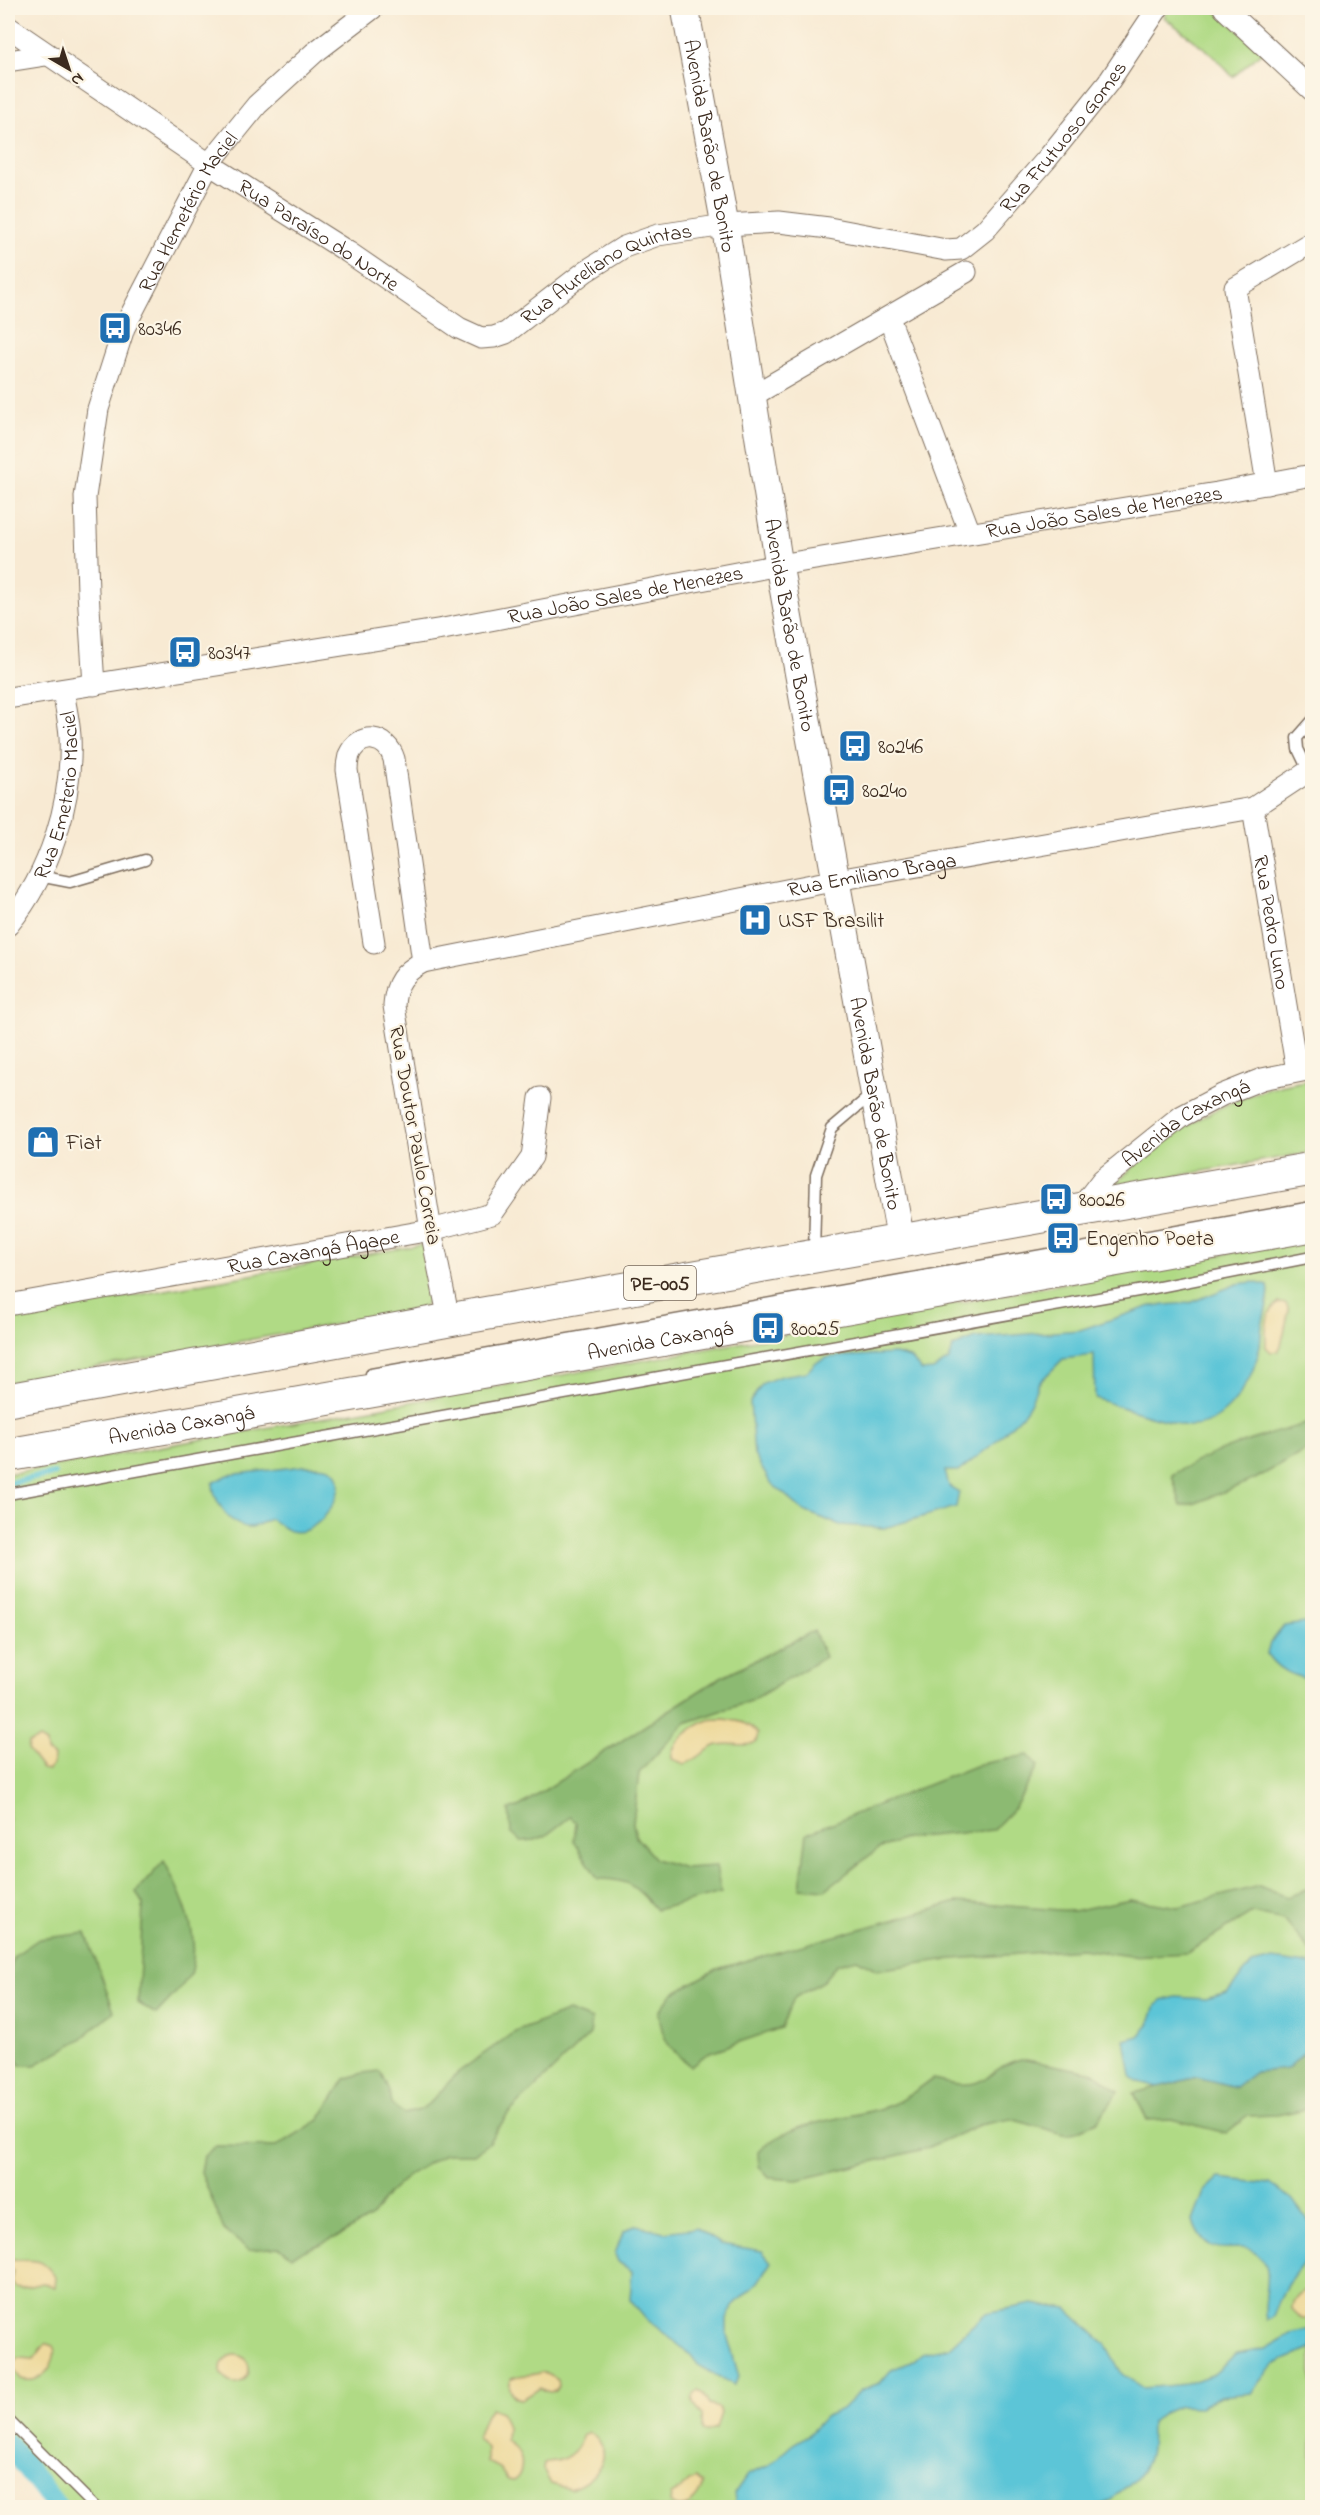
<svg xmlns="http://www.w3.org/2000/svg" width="1320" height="2515" font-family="'Indie Flower',sans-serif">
<rect width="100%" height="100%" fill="#fcf5e5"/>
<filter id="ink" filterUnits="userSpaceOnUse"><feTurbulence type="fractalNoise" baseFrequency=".0167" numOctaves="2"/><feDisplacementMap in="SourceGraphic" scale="12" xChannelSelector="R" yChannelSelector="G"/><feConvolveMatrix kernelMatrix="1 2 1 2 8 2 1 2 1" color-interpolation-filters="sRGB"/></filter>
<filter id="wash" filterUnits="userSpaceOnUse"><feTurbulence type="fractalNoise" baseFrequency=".008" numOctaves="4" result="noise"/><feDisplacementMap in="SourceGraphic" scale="24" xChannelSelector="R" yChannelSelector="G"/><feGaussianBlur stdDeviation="1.35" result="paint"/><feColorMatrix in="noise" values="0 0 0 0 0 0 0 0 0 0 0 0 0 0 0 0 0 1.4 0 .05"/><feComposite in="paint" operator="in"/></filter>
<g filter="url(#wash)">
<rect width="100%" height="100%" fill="#f8ead3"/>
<path fill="#b0da85" stroke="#768252" stroke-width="1.5" d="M1168 8H1212L1263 51 1233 77 1213 55 1164 17Z
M1312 1080V1152L1114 1187C1121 1176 1134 1167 1144 1158 1195 1116 1246 1089 1312 1080Z
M1312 1238V2507L53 2508 8 2453V1474L668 1356Z
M425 1244 435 1296 421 1309 8 1383V1318Z"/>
<path fill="#8cba72" stroke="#647248" stroke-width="1.5" d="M1312 1422V1447L1255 1479 1196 1503 1181 1506 1172 1475C1214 1448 1264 1436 1312 1422Z
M814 1631 825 1657 751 1701 685 1723 639 1773 633 1823 636 1837 655 1859 685 1868 716 1866 721 1893 656 1910C638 1888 628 1878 598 1879L574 1841 576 1822 570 1817 545 1836 535 1840 521 1841 511 1832 509 1810 520 1806 721 1677Z
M1028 1755 1038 1766 1015 1807 993 1830 907 1838 878 1849 825 1890 800 1888 807 1833 980 1764Z
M164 1861C181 1893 202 1936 190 1974 186 1984 165 2004 156 2014L138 2003 143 1904 136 1892Z
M1259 1886 1286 1897 1312 1888V1953L1284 1920 1252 1913 1187 1953 1130 1956 1081 1949 942 1960 877 1970 857 1959 837 1964 823 1981 794 1998 781 2028 710 2052 690 2066C668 2047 662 2041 659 2012L672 1994 717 1969 957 1902 1073 1911 1130 1899 1178 1907Z
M86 1933 114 2011 80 2040 35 2065H20L8 2041V1978L14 1956 39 1939Z
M568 2011 592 2020 590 2034 508 2114 488 2143 474 2154H444L410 2174 388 2194 371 2217 339 2236 292 2256 279 2247 249 2250 224 2230 201 2172 204 2156 216 2146 276 2147 319 2120 345 2079 363 2073 380 2071 389 2091 391 2104 404 2114 420 2110 433 2100 457 2073 513 2033Z
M1312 2045V2108L1277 2115 1248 2116 1226 2133 1171 2119 1147 2120 1134 2093 1197 2077 1235 2087 1255 2072 1287 2069Z
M1021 2059 1095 2073 1119 2091 1097 2122 1067 2135 1011 2119 979 2125 924 2149 798 2180 769 2178 759 2166 758 2152C793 2117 849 2122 893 2104 907 2098 920 2087 933 2079 948 2082 965 2088 980 2081 996 2073 1000 2064 1021 2059Z"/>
<path fill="#eeda9e" stroke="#94825e" stroke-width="1.5" d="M1279 1303 1286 1304 1289 1310 1281 1346 1278 1351 1271 1352 1266 1347C1266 1331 1264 1312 1279 1303Z
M724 1719C736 1721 750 1722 758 1734L756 1742C747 1748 730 1742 718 1745 705 1749 698 1760 685 1764L672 1759C669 1742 695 1725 709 1720 714 1719 719 1719 724 1719Z
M39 1739 46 1743 47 1752 54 1756 53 1765 48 1770 42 1769 28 1751 29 1743Z
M12 2260C37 2261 41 2256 56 2278L55 2287 43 2283 22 2288 15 2287 11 2281 13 2271 8 2266Z
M1312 2289V2319H1302L1292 2309C1292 2297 1302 2290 1312 2289Z
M46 2343 53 2346 55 2351C53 2369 40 2385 21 2379L14 2370 15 2362 19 2358 34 2359Z
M221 2369a14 14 0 1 1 28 0a14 14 0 1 1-28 0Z
M542 2372 558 2380 559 2386 556 2391 549 2392 540 2388 523 2399C513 2399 507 2389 511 2379 520 2373 532 2377 542 2372Z
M698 2391 702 2393 709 2405 719 2408 721 2413 716 2428 706 2432 702 2431V2415C695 2409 687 2399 698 2391Z
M491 2408 501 2412 507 2427 506 2440C509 2444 514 2446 517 2450 524 2460 523 2475 513 2481L508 2480 499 2468 487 2462V2448L477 2438 486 2414Z
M588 2432C593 2434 596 2436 599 2441 613 2462 590 2482 571 2489L551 2484 543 2469 544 2463C549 2461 553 2462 559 2460 573 2456 578 2447 583 2435Z
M695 2478 702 2484C701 2499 683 2514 670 2502L671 2495 681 2490 689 2481Z"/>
<path fill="#5bc5d7" stroke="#4b787a" stroke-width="1.5" d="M1253 1282 1268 1286C1272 1296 1261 1321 1261 1335 1260 1369 1231 1425 1192 1426 1185 1427 1176 1423 1169 1421 1144 1415 1120 1407 1095 1398L1094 1355 1063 1359 1038 1384 1030 1404 1024 1413 993 1444 959 1471H945L949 1486 959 1492 956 1507 884 1528 840 1525 804 1511 770 1482 754 1455 750 1402 763 1383 781 1376 807 1372 815 1363 829 1357 895 1354 910 1358 922 1371 933 1370 949 1360 953 1347 976 1338 1080 1330 1151 1306 1190 1303 1237 1284Z
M304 1466C312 1466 325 1465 332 1469 354 1482 321 1539 290 1531 283 1529 277 1522 270 1519 262 1522 256 1528 247 1527 229 1525 213 1500 213 1483L228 1475Z
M1312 1622V1681C1293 1675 1279 1672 1267 1654L1270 1643 1284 1626Z
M1273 1959 1312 1965V2045L1287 2069 1255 2072 1235 2087 1197 2077 1158 2087 1136 2081 1131 2076 1125 2040 1139 2036 1149 2025 1156 2005 1162 2001 1176 1997 1206 1999 1227 1993 1252 1964Z
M1219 2178 1270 2184 1292 2199 1312 2226V2239L1304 2262 1287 2284 1273 2316 1266 2321C1261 2301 1275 2273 1261 2257 1239 2233 1211 2270 1193 2221L1204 2192Z
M636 2225 664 2232 696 2228 721 2244 762 2251 771 2262 758 2282 734 2305 727 2319V2335L739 2377 734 2385 699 2366 690 2354 644 2317 630 2300 632 2271 618 2262 615 2254 623 2232Z
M1033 2304 1067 2309 1106 2345 1122 2374 1143 2388 1186 2384 1214 2374 1237 2354 1265 2349 1291 2334 1312 2329V2349C1279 2361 1271 2362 1252 2393L1221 2396 1200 2407 1180 2406 1163 2413 1151 2422C1151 2433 1151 2445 1149 2455 1144 2479 1117 2496 1097 2507H736L734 2494 747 2475 768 2466 793 2444 807 2436 826 2416 843 2408 861 2390 880 2383 891 2370 914 2360 922 2353 949 2347 986 2313Z"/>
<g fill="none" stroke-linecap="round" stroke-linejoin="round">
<path stroke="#5bc5d7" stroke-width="6" d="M8 1483 54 1474"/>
<path stroke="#5bc5d7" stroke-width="21" d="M8 2444 58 2508"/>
</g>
</g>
<g filter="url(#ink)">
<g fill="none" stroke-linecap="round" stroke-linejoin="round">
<g stroke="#7d6d5d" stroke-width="13">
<path id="service" d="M1309 772 1298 749 1297 738 1312 721
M39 876 70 882 145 860
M814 1253 816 1175 832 1128 871 1095
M371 1374 1312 1207
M8 1494 1149 1289 1312 1257
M8 2420 96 2508"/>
</g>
<g stroke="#7d6d5d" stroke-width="23">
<g id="minor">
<path d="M1224 8 1312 90"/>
<path id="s1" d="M8 27 209 164 348 252 459 328 481 338 494 337 506 333 586 271 624 247 658 235 725 225 779 222 829 228 946 250 961 249 985 230 1047 159 1108 83 1158 8"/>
<path d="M8 61 46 55"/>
<path d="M889 318 970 533"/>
<path d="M752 396 966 272"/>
<path d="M1267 484 1235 288 1312 242"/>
<path id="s2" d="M94 685 88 592 85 497 98 409 124 328 209 164 257 105 314 53 373 8"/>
<path id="s3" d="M8 698 443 629 779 565 1217 493 1312 475"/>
<path id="s4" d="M1253 808 1297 1071"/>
<path id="s5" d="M8 925C50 874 73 802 70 736 69 720 65 705 63 690"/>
<path d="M374 943 347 770C347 765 348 759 349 755 360 731 387 735 394 759L423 962"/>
<path id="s6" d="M1079 1210 1102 1180 1182 1116 1222 1095 1262 1079 1312 1069"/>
<path id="s7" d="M8 1305 431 1230 492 1214 532 1157 540 1098"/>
<path id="s8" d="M449 1320 431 1230 394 1006C395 983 404 972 423 962L837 880 1253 808 1312 769"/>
</g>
</g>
<g stroke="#7d6d5d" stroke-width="29">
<g id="tertiary">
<path id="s9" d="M685 8 725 225 779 565 901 1241"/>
</g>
</g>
<g stroke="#7d6d5d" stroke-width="35">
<g id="primary">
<path d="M8 1400 449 1320 1312 1169"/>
<path id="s10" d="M8 1455 1312 1225"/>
</g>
</g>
<use href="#service" stroke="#fff" stroke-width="10"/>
<use href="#minor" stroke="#fff" stroke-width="21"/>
<use href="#tertiary" stroke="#fff" stroke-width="27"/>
<use href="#primary" stroke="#fff" stroke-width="33"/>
</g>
</g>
<defs>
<g id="bus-square" transform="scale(1.725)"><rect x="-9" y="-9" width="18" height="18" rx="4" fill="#1f6fb2" stroke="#fcf5e5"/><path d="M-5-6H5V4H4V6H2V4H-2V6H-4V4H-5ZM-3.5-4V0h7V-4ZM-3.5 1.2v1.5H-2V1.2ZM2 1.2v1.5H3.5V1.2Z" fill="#fff"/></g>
<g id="hospital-square" transform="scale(1.725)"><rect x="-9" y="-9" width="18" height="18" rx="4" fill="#1f6fb2" stroke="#fcf5e5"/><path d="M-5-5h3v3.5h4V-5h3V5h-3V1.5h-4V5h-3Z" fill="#fff"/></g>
<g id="shop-square" transform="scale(1.725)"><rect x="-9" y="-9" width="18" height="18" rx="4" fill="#1f6fb2" stroke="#fcf5e5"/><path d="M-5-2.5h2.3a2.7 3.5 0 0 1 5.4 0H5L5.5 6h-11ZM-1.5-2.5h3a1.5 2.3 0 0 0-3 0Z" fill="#fff"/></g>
</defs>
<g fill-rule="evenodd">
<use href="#bus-square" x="115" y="328"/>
<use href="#bus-square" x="185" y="652"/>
<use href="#bus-square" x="855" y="746"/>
<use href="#bus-square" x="839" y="790"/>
<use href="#hospital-square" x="755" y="920"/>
<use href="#shop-square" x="43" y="1142"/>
<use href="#bus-square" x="1056" y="1199"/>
<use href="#bus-square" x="1063" y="1238"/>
<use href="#bus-square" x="768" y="1328"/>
</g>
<g text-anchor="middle" stroke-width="4.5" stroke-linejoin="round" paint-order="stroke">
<rect fill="#fcf5e5" stroke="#75675a" stroke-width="1.5" x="624" y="1266" width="72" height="34" rx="4.5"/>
<g font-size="20" font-weight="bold" fill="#3b2a1e">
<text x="660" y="1290">PE-005</text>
</g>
<g font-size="21" fill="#3b2a1e" stroke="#fcf5e5">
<text dy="7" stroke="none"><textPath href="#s1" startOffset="1233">Rua Frutuoso Gomes</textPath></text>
<text dy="7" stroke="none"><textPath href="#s9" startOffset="140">Avenida Barão de Bonito</textPath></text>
<text dy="7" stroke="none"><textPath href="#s2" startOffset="495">Rua Hemetério Maciel</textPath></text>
<text dy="7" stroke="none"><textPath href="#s1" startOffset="374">Rua Paraíso do Norte</textPath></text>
<text dy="7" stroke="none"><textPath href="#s1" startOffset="711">Rua Aureliano Quintas</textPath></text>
<text dy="7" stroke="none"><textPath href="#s3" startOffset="1112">Rua João Sales de Menezes</textPath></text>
<text dy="7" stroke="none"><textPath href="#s3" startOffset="626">Rua João Sales de Menezes</textPath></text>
<text dy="7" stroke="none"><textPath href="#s9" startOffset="626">Avenida Barão de Bonito</textPath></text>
<text dy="7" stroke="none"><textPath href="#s5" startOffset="142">Rua Emeterio Maciel</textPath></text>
<text dy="7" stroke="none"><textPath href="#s8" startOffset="832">Rua Emiliano Braga</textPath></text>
<text dy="7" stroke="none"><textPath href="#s4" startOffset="116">Rua Pedro Luno</textPath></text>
<text dy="7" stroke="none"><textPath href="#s9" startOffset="1112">Avenida Barão de Bonito</textPath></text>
<text dy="7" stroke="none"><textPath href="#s6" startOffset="140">Avenida Caxangá</textPath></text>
<text transform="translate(416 1135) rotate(80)" y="7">Rua Doutor Paulo Correia</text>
<text dy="7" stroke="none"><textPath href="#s7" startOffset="310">Rua Caxangá Ágape</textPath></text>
<text dy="7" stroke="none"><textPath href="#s10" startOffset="662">Avenida Caxangá</textPath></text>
<text dy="7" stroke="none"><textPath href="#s10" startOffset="176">Avenida Caxangá</textPath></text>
</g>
<g font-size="21" fill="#3b2a1e" stroke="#fcf5e5" text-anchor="start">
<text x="138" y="335">80346</text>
<text x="208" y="659">80347</text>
<text x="878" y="753">80246</text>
<text x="862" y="797">80240</text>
<text x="778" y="927">USF Brasilit</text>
<text x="66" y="1149">Fiat</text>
<text x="1079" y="1206">80026</text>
<text x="1086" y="1245">Engenho Poeta</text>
<text x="791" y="1335">80025</text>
</g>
</g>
<rect width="1320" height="2515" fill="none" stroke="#fcf5e5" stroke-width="30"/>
<g transform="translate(69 69) rotate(141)" stroke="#fcf5e5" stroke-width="4.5" paint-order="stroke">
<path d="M0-4.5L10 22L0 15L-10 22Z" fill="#3b2a1e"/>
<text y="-9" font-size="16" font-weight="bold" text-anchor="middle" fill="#3b2a1e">N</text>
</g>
</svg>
